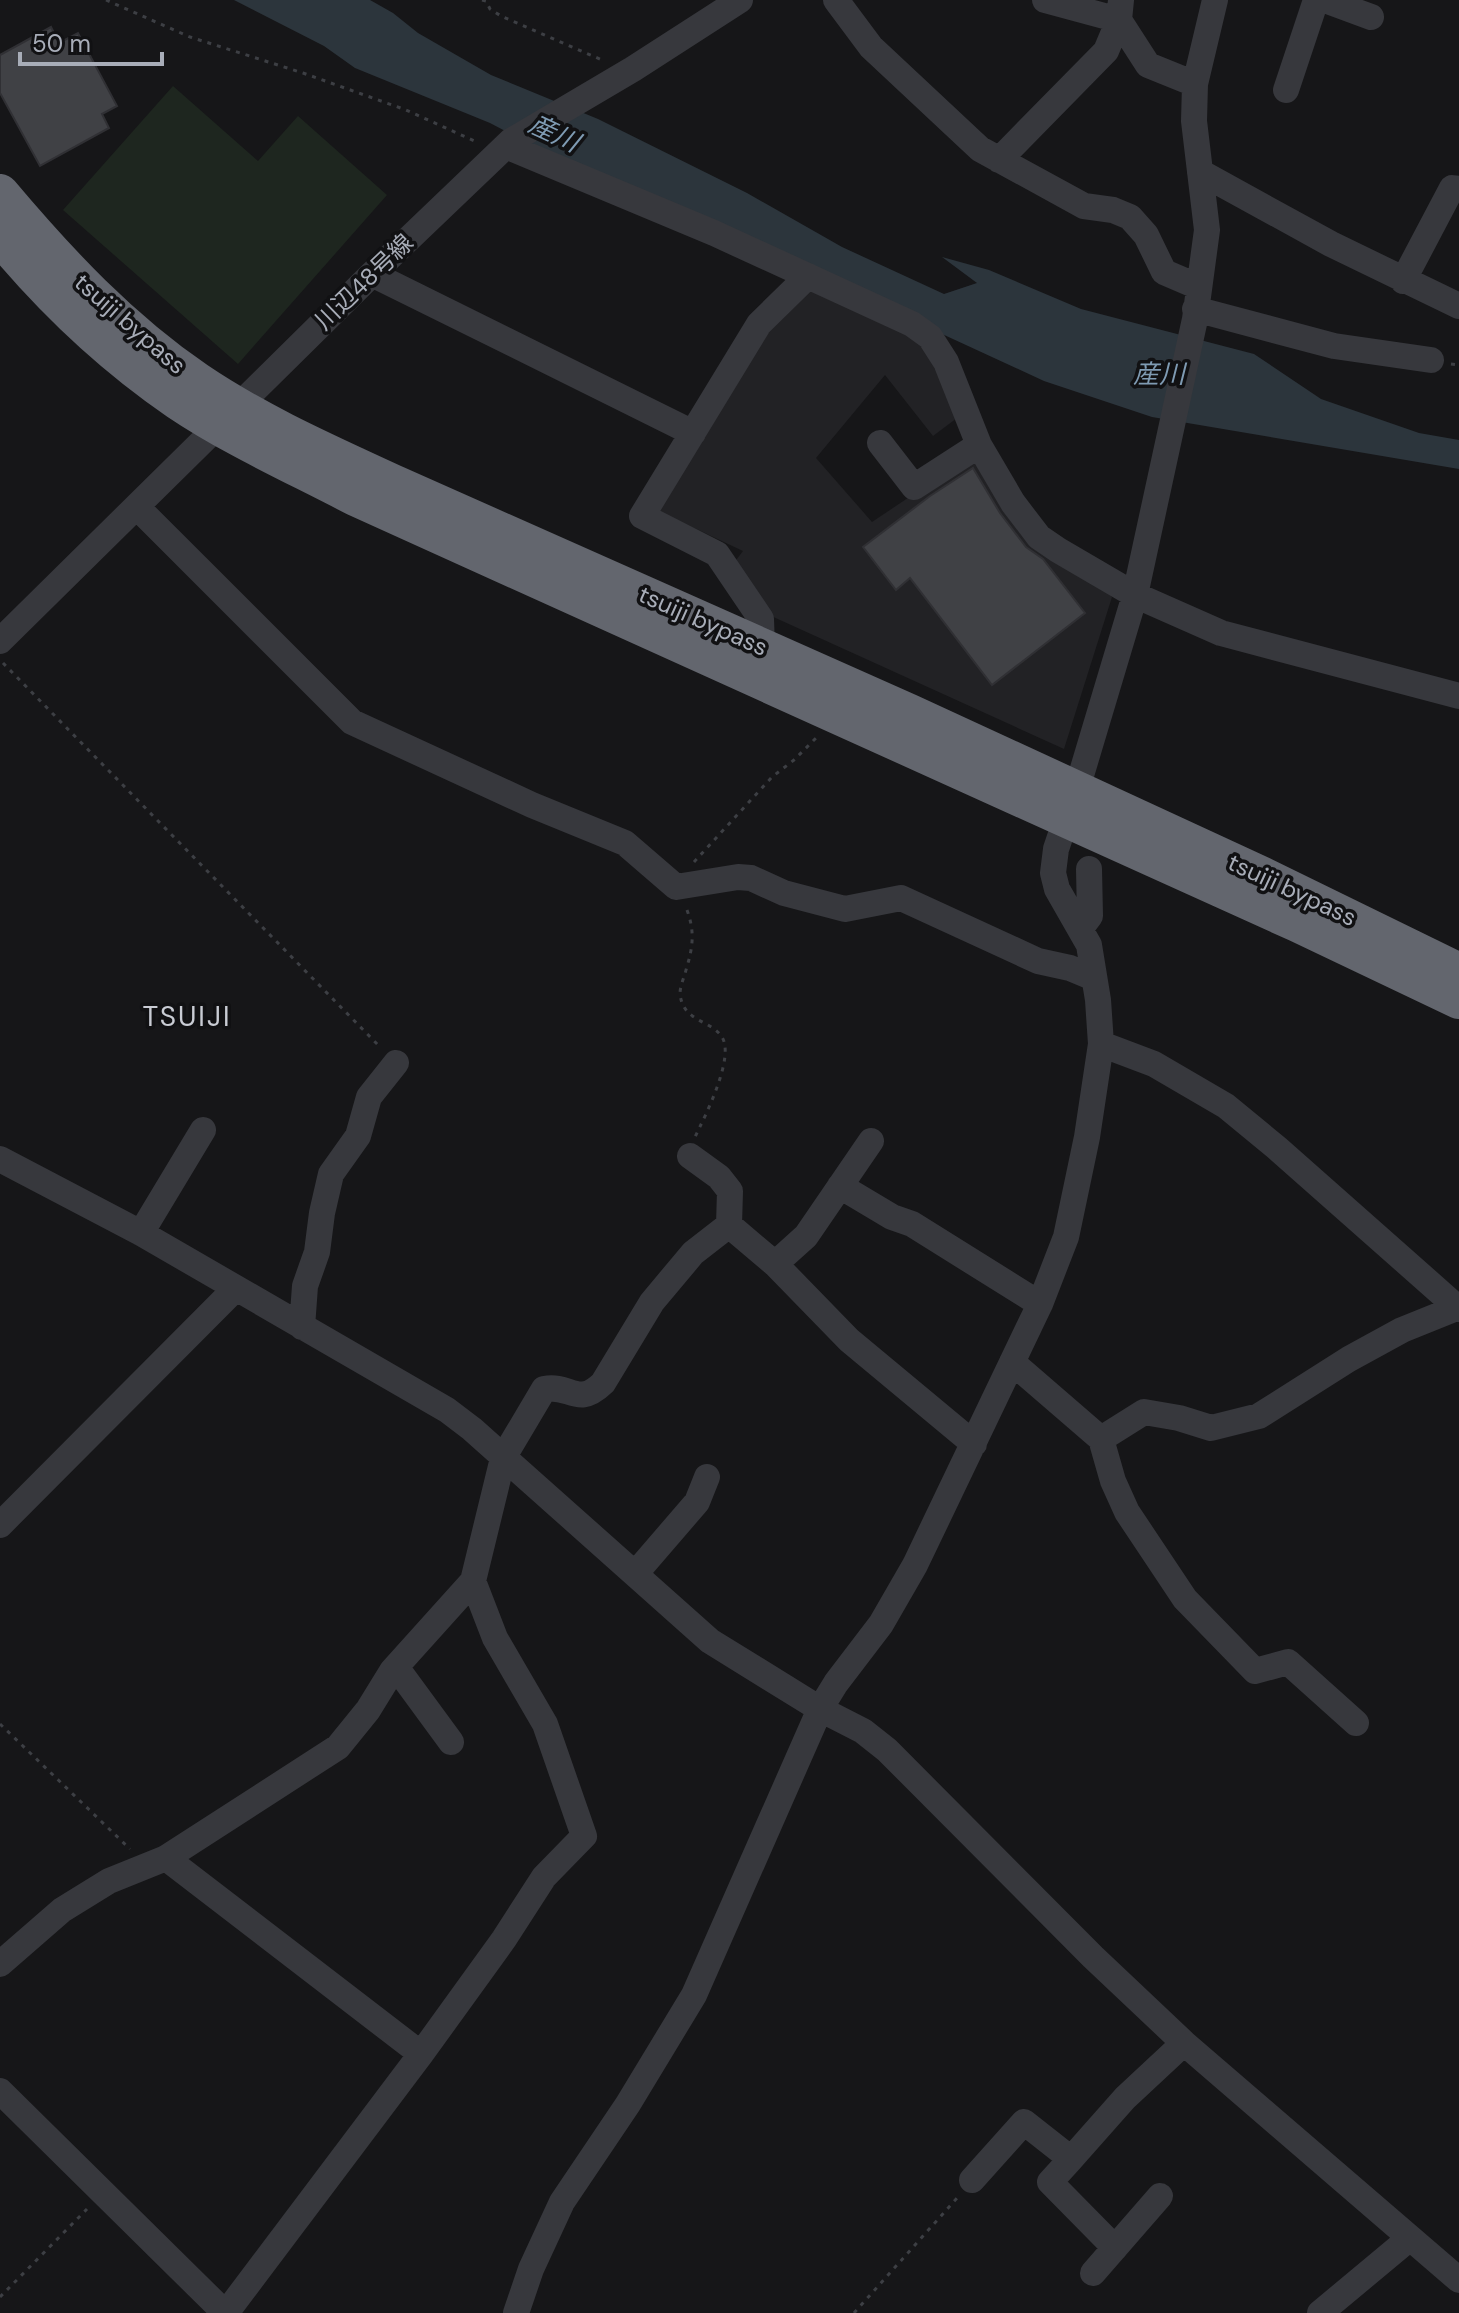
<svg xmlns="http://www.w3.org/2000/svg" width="1459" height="2313" font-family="'DM Sans','Noto Sans JP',sans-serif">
<rect width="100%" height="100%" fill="#161618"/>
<path fill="#222225" d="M811 284 924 341 961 415 933 436 885 375 816 458 872 522 975 453 1112 597 1064 749 769 615 733 564 743 551 658 511 766 329Z"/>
<path fill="#1e261f" d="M173 86 258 161 298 116 387 195 238 364 63 210Z"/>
<path fill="#2c353c" d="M234 0H370L393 13 418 33 491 75 598 119 747 193 842 247 944 294 977 283 942 257 989 270 1081 309 1254 354 1321 399 1419 433 1459 440V469L1152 417 1044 381 530 144 490 123 355 68 324 46Z"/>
<path fill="#404145" stroke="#303034" stroke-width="2" d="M51 27 59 43 78 33 117 106 102 114 109 128 40 166 0 93V55Z
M973 468 1000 513 1026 547 1043 559 1085 613 992 685 910 578 896 590 863 547 930 496Z"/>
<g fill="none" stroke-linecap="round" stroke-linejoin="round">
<path stroke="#3d3f44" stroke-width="3" stroke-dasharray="4 6" stroke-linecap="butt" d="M106 0 190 37 303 73 406 110 479 143
M482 0 486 1 490 9 501 16 602 60
M1451 364 1459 365
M3 663 381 1048
M694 862 772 777 794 760 817 737
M687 910C695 932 693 947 686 970 684 978 680 986 680 994 683 1022 711 1020 722 1037 735 1058 705 1116 695 1137
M0 1724 130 1849
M0 2297 87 2209
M854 2313 958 2197"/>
<path stroke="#37383d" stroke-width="26" d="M836 0 871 47 980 149 1084 206 1113 210 1130 217 1146 235 1164 272 1199 287
M1045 0 1119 20 1148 65 1195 84
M1325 0 1371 17
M1286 90 1316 0
M506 146 714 233 912 324 930 337 946 362 979 445 1013 503 1039 537 1058 550 1135 595 1221 633 1459 696
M999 160 1106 51 1119 20 1121 0
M1200 172 1331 244 1459 306
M372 274 693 433
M1403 281 1452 188 1459 189
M1195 309 1334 346 1431 360
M880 443 914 487 979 445
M137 507 352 722 532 805 625 843 676 887 738 877 751 878 784 893 845 909 901 898 1038 961 1070 968 1094 978
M0 641 372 274 511 141 633 69 740 0
M762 647 761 619 717 554 642 516 759 324 808 276
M1081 928 1090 916 1089 869
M1101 1044 1154 1064 1226 1106 1277 1148 1459 1309
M690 1156 719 1177 730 1191 729 1225 775 1264 849 1340 974 1444
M0 1159 141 1233 447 1410 472 1429 710 1641 820 1709 863 1731 887 1750 1093 1957 1184 2043 1459 2280
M840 1186 892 1217 912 1224 1040 1304
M141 1233 203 1130
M775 1264 806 1236 871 1141
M302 1327 305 1286 317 1252 322 1213 331 1174 358 1136 369 1097 396 1063
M1012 1362 1101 1439 1113 1481 1127 1512 1185 1599 1255 1671 1288 1662 1356 1723
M1101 1439 1144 1412 1179 1418 1211 1428 1259 1416 1349 1359 1402 1330 1459 1307
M0 1525 235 1289
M635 1574 697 1502 707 1477
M396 1667 451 1742
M166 1858 421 2054
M0 1964 62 1910 109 1881 166 1858 338 1747 368 1710 392 1671 473 1581 503 1458 544 1389C571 1384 577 1408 603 1383L652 1302 693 1253 729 1225
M0 2091 225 2313
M1071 2159 1050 2182 1115 2248
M972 2180 1024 2122 1071 2159 1125 2098 1184 2043
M1093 2273 1160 2196
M226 2313 421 2054 504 1939 544 1877 584 1836 545 1724 495 1638 473 1581
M516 2313 531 2269 562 2202 628 2104 694 1995 820 1709 836 1683 881 1624 915 1565 1040 1304 1066 1237 1087 1137 1101 1044 1098 1000 1089 945 1057 889 1053 873 1056 849 1082 772 1135 595 1195 319 1207 230 1194 121 1195 84 1215 0
M1320 2313 1410 2238"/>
<path stroke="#63666e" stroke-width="38" d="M0 193C59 263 121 329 197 381 259 423 330 454 397 485L910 713 1263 876 1459 972
M0 236C52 299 111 355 178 401 233 438 296 466 355 497L1297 923 1459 1000"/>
</g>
<g text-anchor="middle" stroke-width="7" stroke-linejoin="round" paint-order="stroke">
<g font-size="24" fill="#a8adb8" stroke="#111113">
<text transform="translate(364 282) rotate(-44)" y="8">川辺48号線</text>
<text transform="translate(130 324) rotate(41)" y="8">tsuiji bypass</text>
<text transform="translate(703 621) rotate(24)" y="8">tsuiji bypass</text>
<text transform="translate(1292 890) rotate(25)" y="8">tsuiji bypass</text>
</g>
<g font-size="26" font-style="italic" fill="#7f9bb3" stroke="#111113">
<text transform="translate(554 133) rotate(25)" y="9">産川</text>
<text x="1159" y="383">産川</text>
</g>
<g font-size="28" letter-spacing="2" fill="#c9ccd4" stroke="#111113">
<text x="187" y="1026">TSUIJI</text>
</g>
</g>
<path d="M20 52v12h142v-12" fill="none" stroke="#a8adb8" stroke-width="4"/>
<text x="32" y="52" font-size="24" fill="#a8adb8" stroke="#111113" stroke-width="6" paint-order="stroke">50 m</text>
</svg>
